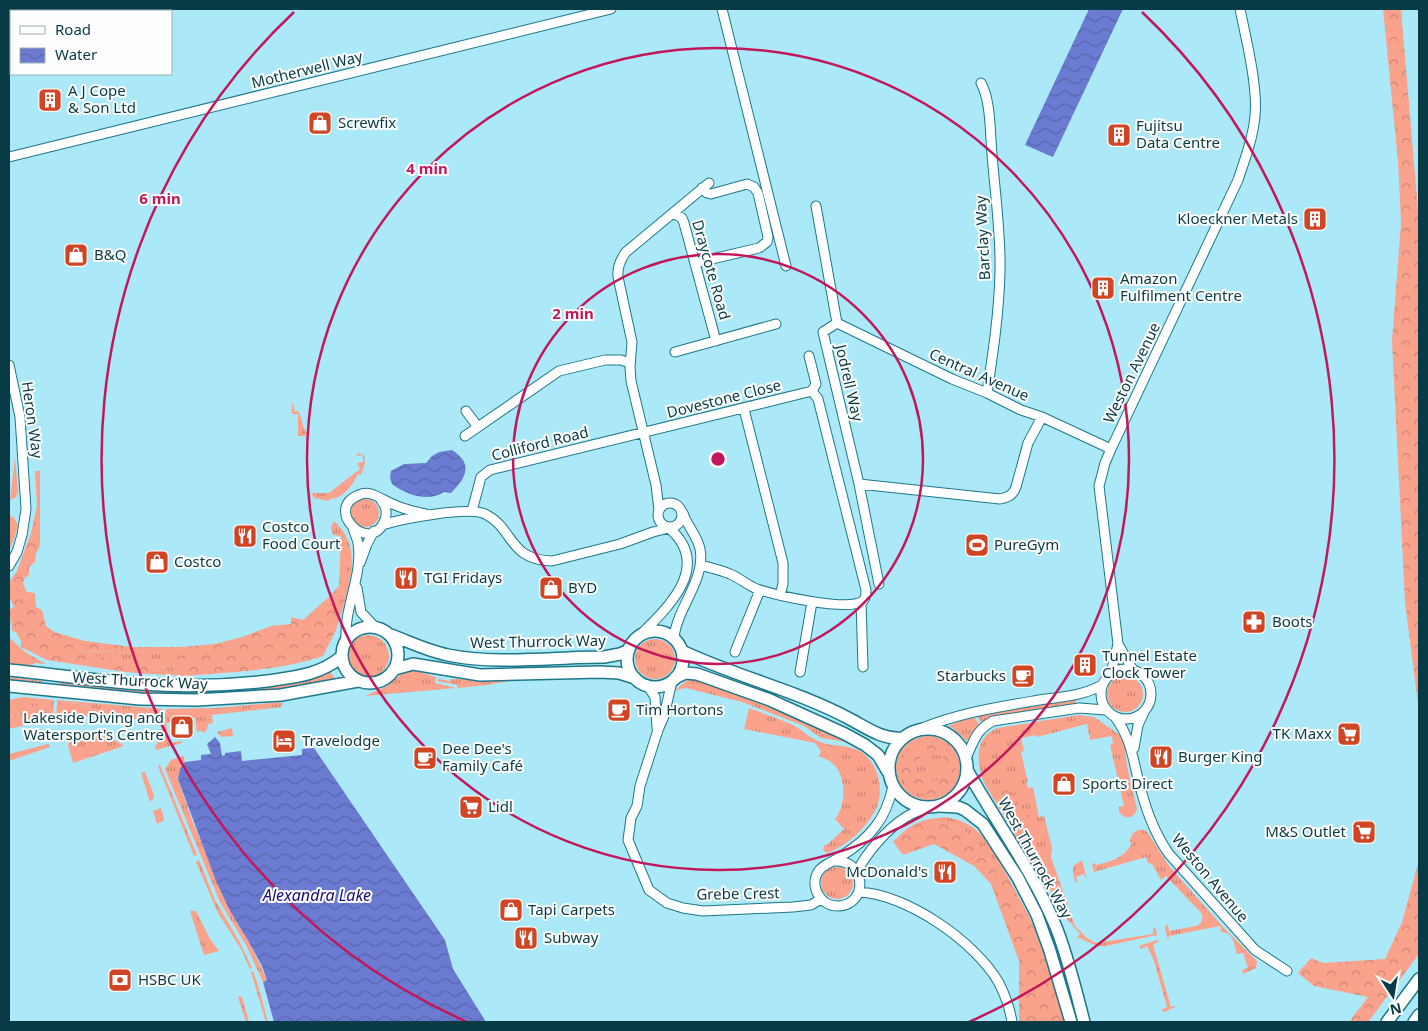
<svg xmlns="http://www.w3.org/2000/svg" width="1428" height="1031" font-family="'Noto Sans',sans-serif">
<defs>
<pattern id="grass-tufts" width="24" height="20" patternUnits="userSpaceOnUse" patternTransform="scale(1.25)"><rect width="24" height="20" fill="#fba28c"/><path d="M3 7l-1-3M5 7V3M7 7l1-3M15 17l-1-3M17 17v-4M19 17l1-3" fill="none" stroke="#c98574"/></pattern>
<pattern id="forest-crowns" width="20" height="18" patternUnits="userSpaceOnUse" patternTransform="scale(1.25)"><rect width="20" height="18" fill="#fba28c"/><path d="M2 6a3 3 0 1 1 6 0M12 15a3 3 0 1 1 6 0" fill="none" stroke="#c98574"/></pattern>
<pattern id="water-waves" width="16" height="10" patternUnits="userSpaceOnUse" patternTransform="scale(1.25)"><rect width="16" height="10" fill="#6c7bd2"/><path d="M0 5q4-4 8 0t8 0" fill="none" stroke="#5766ac"/></pattern>
</defs>
<rect width="100%" height="100%" fill="#ace9f8"/>
<path fill="url(#grass-tufts)" d="M292 401 295 412 298 411C302 417 302 427 307 433L305 436H298V414H292Z
M358 453 364 455 365 463 361 475 358 474C352 486 343 499 329 499V501L314 498 311 493H329L360 469 357 463 363 462V455L356 456Z
M15 457 18 491 16 497 10 500Z
M351 513a14 14 0 1 1 28 0a14 14 0 1 1-28 0Z
M9 515 14 518 18 525 15 536 9 551Z
M334 521C358 543 353 569 346 598L339 586 341 536 333 535 331 527Z
M347 656a21 21 0 1 1 42 0a21 21 0 1 1-42 0Z
M9 638H10L25 652 46 664 35 663 30 666 9 664Z
M635 659a20 20 0 1 1 40 0a20 20 0 1 1-40 0Z
M75 651 117 652 131 654H177L187 659V666H172L171 675H166L165 668 135 665Z
M330 671 335 679 273 690 220 695 157 696 60 686V682L144 691H207L273 686 309 679Z
M409 671H416L436 677 435 683 456 688 365 696 387 686 400 675Z
M1107 694a18 18 0 1 1 36 0a18 18 0 1 1-36 0Z
M9 677 43 681V684L9 681Z
M438 679 450 681 451 679 516 680 487 685 458 688 457 685 438 681Z
M693 679 705 681 778 708 847 740 846 742 821 738 804 726 742 702 686 688 680 689 673 692 686 681Z
M23 697 54 700 45 705H37L9 718V700Z
M57 700 163 709 162 720 156 718 152 721 151 718 138 720 111 714 112 720 103 718C95 705 71 701 57 703Z
M1076 700V704L994 716 981 722 976 715Z
M282 702V707L212 715 213 723 208 724 207 729 204 733 201 731 197 732 195 718 166 723 169 743 182 741V743L156 750 155 748 162 731 166 709 216 708Z
M749 708C764 714 781 719 795 726 803 731 810 738 818 741 829 747 843 744 855 749 878 757 886 791 875 811 864 830 848 845 827 853L823 850 824 845H827L844 829 835 819C846 806 847 776 833 764 830 760 824 759 819 756L821 751 815 743 744 729Z
M1079 715 1094 717 1120 735 1125 747 1127 766 1137 809C1134 819 1125 820 1119 812V807L1124 806 1110 745 1113 744 1112 736 1090 740 1087 724 1037 737 1036 735 1021 738 1024 751 1021 752 1028 782H1026L1028 788 1033 787 1039 817 1044 816 1052 848 1051 857 1075 926 1087 938 1096 943 1153 934V927L1156 929 1157 935 1106 946H1097L1077 937 1080 934 1067 919 1056 897 1043 882 983 781C977 761 974 737 998 728Z
M973 716 979 724 971 735 968 742 954 729 948 726Z
M232 728 233 736 221 737 217 732Z
M72 735C91 734 109 734 124 746L73 763 68 745Z
M896 768a32 32 0 1 1 64 0a32 32 0 1 1-64 0Z
M48 744 50 747 9 761V754Z
M183 756 185 762 180 769 178 779 192 820 230 911 250 943 267 980 263 982 246 945 220 902 165 769 171 760Z
M160 765 197 855 194 856 158 766Z
M145 772 154 795V798L150 802 141 773Z
M161 808 164 819 163 821 157 824 153 811Z
M945 817C981 822 990 846 1007 875L1000 879 990 862 965 831 929 819Z
M1138 830H1145L1148 833 1169 866 1224 928 1257 961 1256 968 1243 974 1242 970 1248 968 1243 953 1237 954C1234 943 1233 932 1221 932L1220 926 1169 936 1168 940 1165 929 1166 925H1168L1169 931 1196 926C1202 924 1203 920 1202 914L1166 876 1161 880 1152 864 1148 863 1146 857 1094 872 1092 864 1095 863 1096 865C1112 861 1124 858 1132 843L1129 841 1133 833Z
M199 860 215 900 239 941 252 968 250 969 241 949 218 913 196 862Z
M1082 860 1087 880 1084 874 1076 877 1078 882H1076L1073 876V866Z
M821 883a16 16 0 1 1 32 0a16 16 0 1 1-32 0Z
M190 911H196L210 939 219 951 204 955Z
M1159 941 1153 945 1171 1007 1177 1006 1164 1012 1161 1010 1167 1007 1154 961 1147 946 1141 949 1139 946 1157 940Z
M253 971 258 985 268 1022H266L251 972Z
M240 996 242 997 249 1022H246L238 997Z"/>
<path fill="url(#forest-crowns)" d="M1383 9H1401L1419 222V712L1405 602 1392 341 1401 223 1398 161Z
M35 471H40V545L36 554 35 562 29 567V575L24 579 23 584 27 592 35 593 36 607 42 610 46 626 54 632 85 641 132 647H181L215 644 242 637 271 626 291 624V617L303 620 329 597 339 586 346 598 336 630 323 656C279 671 230 672 184 676L171 675 172 666 187 665V659H174L177 654H131L117 652 77 651 135 665 165 668 166 675 125 672 47 660 21 647V641L16 632 12 631 9 610 14 607 9 597V582L17 571 31 533 37 506Z
M54 700 53 718 9 729V718L37 705 42 704 45 705Z
M65 702C78 704 96 706 103 718 88 715 72 715 56 717L57 703Z
M927 739 931 743 946 747 947 750 940 756 927 752C912 760 914 776 929 783L940 779 946 771 943 758 947 754 950 753C956 761 957 770 954 779 952 784 949 787 944 790 918 808 887 775 907 751 912 746 920 742 927 739Z
M1001 788 1009 792 1029 816V819L1025 824 1026 827C1035 829 1036 834 1032 842L1027 843 1020 839 995 800 996 792Z
M929 819 965 831 978 843 1000 878 1007 875 1030 918 1046 957 1064 1022H1019V961L991 884 974 866 934 844 903 855 893 842C904 830 913 823 929 819Z
M1419 860V954L1368 1022H1349L1368 997 1314 986 1298 973 1311 958 1323 963 1385 959 1402 922Z"/>
<path fill="url(#water-waves)" d="M1089 9H1123L1053 157 1025 145Z
M452 450C474 464 466 478 451 493L444 492C428 503 405 494 392 484L390 478 391 471 404 464 426 463 432 456 439 452Z
M215 737 220 743 222 756 225 755V753L241 751 242 761 302 755V749L314 748 445 940 453 969 486 1022H274L263 982 267 980 262 966 249 942 230 911 216 881 178 779 180 769 185 762 201 760V755L211 754 207 744Z"/>
<g fill="none" stroke-linecap="round" stroke-linejoin="round">
<g stroke="#1c788a" stroke-width="11">
<path id="minor" d="M722 9 786 266
M981 83C991 101 990 133 992 154 995 193 1001 233 1000 272 999 313 993 353 987 393
M9 157 611 9
M816 206 837 323 823 332 859 484 879 584
M673 213 682 218 684 223 716 341
M695 263 759 248 767 242 768 237 758 193 754 187 747 184 711 194 707 193 702 188
M837 323 952 379 987 393 1021 410 1042 417 1111 449
M675 352 776 324
M9 365 20 417 26 509 22 535 17 552 9 566
M744 409 783 563V584L780 595
M466 411 478 427 559 371 605 360H621L630 363
M465 436 478 427
M859 484 1000 499C1009 497 1013 495 1016 487L1028 443 1042 417
M381 500C386 506 388 514 384 522 369 555 323 509 359 495 363 493 367 493 371 494 378 496 387 502 395 505 406 510 418 512 429 515
M658 515a12 12 0 1 1 24 0a12 12 0 1 1-24 0Z
M659 510 656 485 631 381 630 367 632 342 618 277C617 267 620 260 626 252L709 183
M472 511 481 477 490 470 812 391
M382 525C401 519 468 506 485 514 514 528 508 560 552 561L620 544 653 532 669 528C713 566 668 608 638 637
M360 563 367 544 374 531
M701 565C710 568 721 570 730 574 740 578 747 585 757 589 775 595 848 612 863 601 866 598 866 594 866 590L818 399 812 391 816 384 809 356
M357 588 361 612 375 627
M861 602 863 667
M674 638C677 607 706 580 700 549 697 535 687 526 683 513
M346 639C344 607 363 576 358 543 357 538 354 532 353 528
M735 652 760 590
M1101 694a25 25 0 1 1 50 0a25 25 0 1 1-50 0Z
M1133 670 1118 644 1099 486 1105 463 1111 449 1238 180C1245 159 1253 138 1255 116 1258 86 1246 39 1240 9
M800 672 812 602
M1111 673 1118 644
M672 681 664 716 658 730 640 786 637 806 631 818 628 840 649 890 667 903 683 908 703 911 793 907 811 905 821 899
M647 685 655 697 657 728
M1115 717C1133 741 1133 763 1141 790 1147 813 1155 834 1169 854L1255 950 1287 971
M920 729C958 713 998 707 1039 700 1060 697 1083 696 1102 685
M1134 748 1138 725 1144 712
M966 758C974 741 976 730 993 721L1079 708 1106 710
M834 861C866 859 869 904 839 906 821 907 809 887 818 872 823 864 833 862 840 857 869 839 886 820 893 786
M857 872C866 853 888 828 906 817 912 813 920 811 927 807
M859 892C906 894 975 941 999 983 1005 995 1010 1009 1012 1022"/>
</g>
<g stroke="#1c788a" stroke-width="14">
<path id="major" d="M342 655a28 28 0 1 1 56 0a28 28 0 1 1-56 0Z
M627 659a28 28 0 1 1 56 0a28 28 0 1 1-56 0Z
M391 635C410 642 428 651 448 655 497 665 554 657 604 657L620 654 629 650
M682 651C737 677 796 690 850 719 867 728 883 740 903 738
M395 669 413 664 480 675 600 672 619 673 635 678
M9 670C53 674 97 681 141 684 183 687 225 686 267 681 294 677 320 675 341 657
M675 678 685 673 697 674 770 700 845 734 865 745 878 755 888 772
M9 686 140 699 196 700 281 695 358 681
M889 768a39 39 0 1 1 78 0a39 39 0 1 1-78 0Z
M967 770C996 822 1033 871 1056 927 1068 957 1076 991 1084 1022
M939 806 958 807 965 810 983 824 1018 878 1037 915 1050 951 1071 1022
M1387 1022 1419 979
M1414 1022 1419 1015"/>
</g>
<use href="#minor" stroke="#fff" stroke-width="9"/>
<use href="#major" stroke="#fff" stroke-width="11"/>
</g>
<g fill="none" stroke="#c2185b" stroke-width="2.5">
<circle cx="718" cy="459" r="205"/>
<circle cx="718" cy="459" r="411"/>
<path d="M467 1022A616 616 0 0 1 294 12M1142 12A616 616 0 0 1 969 1022"/>
</g>
<defs>
<g id="building-square" transform="scale(1.25)"><rect x="-9" y="-9" width="18" height="18" rx="4" fill="#d04625" stroke="#fefefe"/><path d="M-4-6H4V6H1V3H-1V6H-4ZM-2.5-4.3h1.7v1.8h-1.7ZM.8-4.3h1.7v1.8H.8ZM-2.5-1h1.7V.8h-1.7ZM.8-1h1.7V.8H.8Z" fill="#fff"/></g>
<g id="shop-square" transform="scale(1.25)"><rect x="-9" y="-9" width="18" height="18" rx="4" fill="#d04625" stroke="#fefefe"/><path d="M-5-2.5h2.3a2.7 3.5 0 0 1 5.4 0H5L5.5 6h-11ZM-1.5-2.5h3a1.5 2.3 0 0 0-3 0Z" fill="#fff"/></g>
<g id="restaurant-square" transform="scale(1.25)"><rect x="-9" y="-9" width="18" height="18" rx="4" fill="#d04625" stroke="#fefefe"/><path d="M-5-6h1v4h1v-4h1v4h1v-4h1v5L-1.5 .5V6h-2V.5L-5-1ZM5-6V6H3V1.5H1.5Q1.5-4 5-6Z" fill="#fff"/></g>
<g id="stadium-square" transform="scale(1.25)"><rect x="-9" y="-9" width="18" height="18" rx="4" fill="#d04625" stroke="#fefefe"/><path d="M0-5a6.5 5 0 1 0 0 10a6.5 5 0 1 0 0-10ZM-3.5-1.8h7v3.6h-7Z" fill="#fff"/></g>
<g id="pharmacy-square" transform="scale(1.25)"><rect x="-9" y="-9" width="18" height="18" rx="4" fill="#d04625" stroke="#fefefe"/><path d="M-2-6h4v4h4v4h-4v4h-4v-4h-4v-4h4Z" fill="#fff"/></g>
<g id="cafe-square" transform="scale(1.25)"><rect x="-9" y="-9" width="18" height="18" rx="4" fill="#d04625" stroke="#fefefe"/><path d="M-5.5-4.5H6V0H3Q3 3.5 0 3.5H-2.5Q-5.5 3.5-5.5 0ZM3-3.2v2h1.7v-2ZM-6 4.5H4V6H-6Z" fill="#fff"/></g>
<g id="supermarket-square" transform="scale(1.25)"><rect x="-9" y="-9" width="18" height="18" rx="4" fill="#d04625" stroke="#fefefe"/><path d="M-6-5.5h2.5l.6 2H6L4.5 2H-2.5L-4.4-4H-6ZM-1.5 3.2a1.3 1.3 0 1 0 .1 0ZM3 3.2a1.3 1.3 0 1 0 .1 0Z" fill="#fff"/></g>
<g id="hotel-square" transform="scale(1.25)"><rect x="-9" y="-9" width="18" height="18" rx="4" fill="#d04625" stroke="#fefefe"/><path d="M-6-4.5h1.5V1H6V5H4.5V3h-9V5H-6ZM-4 0a1.8 1.8 0 1 1 3.6 0ZM.5 0V-2.5h3Q6-2.5 6 0Z" fill="#fff"/></g>
<g id="bank-square" transform="scale(1.25)"><rect x="-9" y="-9" width="18" height="18" rx="4" fill="#d04625" stroke="#fefefe"/><path d="M-6-4H6V4H-6ZM0-2.3a2.3 2.3 0 1 0 0 4.6a2.3 2.3 0 1 0 0-4.6Z" fill="#fff"/></g>
</defs>
<g fill-rule="evenodd">
<use href="#building-square" x="50" y="100"/>
<use href="#shop-square" x="320" y="123"/>
<use href="#building-square" x="1119" y="135"/>
<use href="#building-square" x="1315" y="219"/>
<use href="#shop-square" x="76" y="255"/>
<use href="#building-square" x="1103" y="288"/>
<use href="#restaurant-square" x="245" y="536"/>
<use href="#stadium-square" x="977" y="545"/>
<use href="#shop-square" x="157" y="562"/>
<use href="#restaurant-square" x="406" y="578"/>
<use href="#shop-square" x="551" y="588"/>
<use href="#pharmacy-square" x="1254" y="622"/>
<use href="#building-square" x="1085" y="665"/>
<use href="#cafe-square" x="1023" y="676"/>
<use href="#cafe-square" x="619" y="710"/>
<use href="#shop-square" x="182" y="727"/>
<use href="#supermarket-square" x="1349" y="734"/>
<use href="#hotel-square" x="284" y="741"/>
<use href="#restaurant-square" x="1161" y="757"/>
<use href="#cafe-square" x="425" y="758"/>
<use href="#shop-square" x="1064" y="784"/>
<use href="#supermarket-square" x="471" y="807"/>
<use href="#supermarket-square" x="1364" y="832"/>
<use href="#restaurant-square" x="945" y="872"/>
<use href="#shop-square" x="511" y="910"/>
<use href="#restaurant-square" x="526" y="938"/>
<use href="#bank-square" x="120" y="980"/>
</g>
<g text-anchor="middle" stroke-width="4" stroke-linejoin="round" paint-order="stroke">
<g font-size="15" fill="#083b45" stroke="#fefefe">
<text transform="translate(307 70) rotate(-14)" y="5">Motherwell Way</text>
<text transform="translate(983 238) rotate(-93)" y="5">Barclay Way</text>
<text transform="translate(711 270) rotate(74)" y="5">Draycote Road</text>
<text transform="translate(1132 373) rotate(-64)" y="5">Weston Avenue</text>
<text transform="translate(979 375) rotate(24)" y="5">Central Avenue</text>
<text transform="translate(849 383) rotate(77)" y="5">Jodrell Way</text>
<text transform="translate(724 399) rotate(-14)" y="5">Dovestone Close</text>
<text transform="translate(32 420) rotate(82)" y="5">Heron Way</text>
<text transform="translate(540 444) rotate(-14)" y="5">Colliford Road</text>
<text transform="translate(538 642) rotate(-1)" y="5">West Thurrock Way</text>
<text transform="translate(140 681) rotate(3)" y="5">West Thurrock Way</text>
<text transform="translate(1035 858) rotate(61)" y="5">West Thurrock Way</text>
<text transform="translate(1210 878) rotate(50)" y="5">Weston Avenue</text>
<text transform="translate(738 894) rotate(-1)" y="5">Grebe Crest</text>
</g>
<g font-size="15" fill="#083b45" stroke="#fefefe" text-anchor="start">
<text x="68" y="96">A J Cope<tspan x="68" dy="17">&amp; Son Ltd</tspan></text>
<text x="338" y="128">Screwfix</text>
<text x="1136" y="131">Fujitsu<tspan x="1136" dy="17">Data Centre</tspan></text>
<text x="1298" y="224" text-anchor="end">Kloeckner Metals</text>
<text x="94" y="260">B&amp;Q</text>
<text x="1120" y="284">Amazon<tspan x="1120" dy="17">Fulfilment Centre</tspan></text>
<text x="262" y="532">Costco<tspan x="262" dy="17">Food Court</tspan></text>
<text x="994" y="550">PureGym</text>
<text x="174" y="567">Costco</text>
<text x="424" y="583">TGI Fridays</text>
<text x="568" y="593">BYD</text>
<text x="1272" y="627">Boots</text>
<text x="1102" y="661">Tunnel Estate<tspan x="1102" dy="17">Clock Tower</tspan></text>
<text x="1006" y="681" text-anchor="end">Starbucks</text>
<text x="636" y="715">Tim Hortons</text>
<text x="164" y="723" text-anchor="end">Lakeside Diving and<tspan x="164" dy="17">Watersport's Centre</tspan></text>
<text x="1332" y="739" text-anchor="end">TK Maxx</text>
<text x="302" y="746">Travelodge</text>
<text x="442" y="754">Dee Dee's<tspan x="442" dy="17">Family Café</tspan></text>
<text x="1178" y="762">Burger King</text>
<text x="1082" y="789">Sports Direct</text>
<text x="488" y="812">Lidl</text>
<text x="1346" y="837" text-anchor="end">M&amp;S Outlet</text>
<text x="928" y="877" text-anchor="end">McDonald's</text>
<text x="528" y="915">Tapi Carpets</text>
<text x="544" y="943">Subway</text>
<text x="138" y="985">HSBC UK</text>
</g>
<g font-size="16" font-style="italic" fill="#1b0d78" stroke="#fefefe">
<text x="317" y="901">Alexandra Lake</text>
</g>
</g>
<circle cx="718" cy="459" r="8" fill="#c2185b" stroke="#fefefe" stroke-width="2.5"/>
<g font-size="15" text-anchor="middle" font-weight="bold" fill="#c2185b" stroke="#fefefe" stroke-width="4" stroke-linejoin="round" paint-order="stroke">
<text x="427" y="174">4 min</text>
<text x="160" y="204">6 min</text>
<text x="573" y="319">2 min</text>
</g>
<rect width="1428" height="1031" fill="none" stroke="#083b45" stroke-width="20"/>
<rect x="10" y="10" width="162" height="65" fill="#fefefe" stroke="#9cb0b4"/>
<rect x="20" y="26" width="25" height="8" fill="#ffffff" stroke="#9cb0b4"/>
<text x="55" y="35" font-size="15" fill="#083b45">Road</text>
<rect x="20" y="48" width="25" height="15" fill="url(#water-waves)" stroke="#9cb0b4"/>
<text x="55" y="60" font-size="15" fill="#083b45">Water</text>
<g transform="translate(1393 996) rotate(168)" stroke="#fefefe" stroke-width="4" paint-order="stroke">
<path d="M0-4L9 19L0 12L-9 19Z" fill="#083b45"/>
<text y="-8" font-size="14" font-weight="bold" text-anchor="middle" fill="#083b45">N</text>
</g>
</svg>
